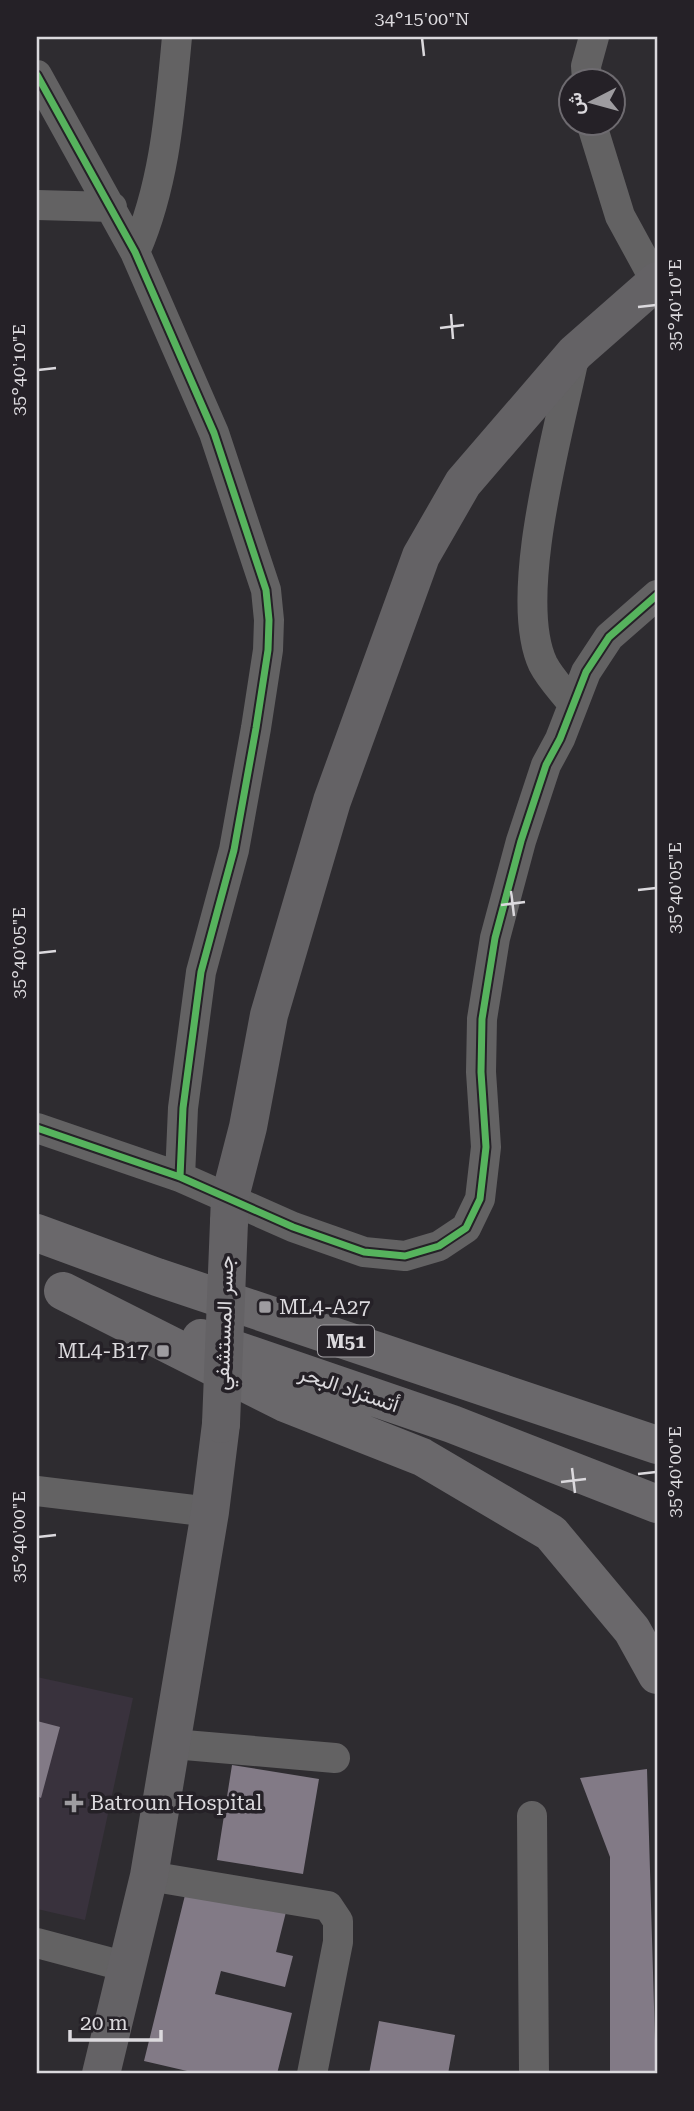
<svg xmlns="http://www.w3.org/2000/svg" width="694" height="2111" font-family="'Roboto Serif',Vazirmatn,serif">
<rect width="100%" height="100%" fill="#2e2c30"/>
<path fill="#39323d" d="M37 1677 133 1698 85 1920 37 1909Z"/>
<path fill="#827a86" d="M37 1721 60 1727 41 1798 37 1796Z
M232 1765 319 1779 303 1874 217 1860Z
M647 1769 656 2074H610V1857L580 1778Z
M188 1883 287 1908 276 1952 293 1956 285 1987 221 1971 215 1994 292 2013 277 2074H200L144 2061Z
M379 2021 455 2035 448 2074H369Z"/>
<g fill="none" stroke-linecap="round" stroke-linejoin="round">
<path stroke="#636263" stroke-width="30" d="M37 75 135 252 214 433 266 590 269 620 268 650 256 728 234 850 201 972 183 1108 180 1177
M587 80 586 66 594 37
M591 122 620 216 656 282
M37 205 112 207
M135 252C165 184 170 110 177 37
M572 703C563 691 550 678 543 664 511 596 560 428 575 353
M37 1128 180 1177 293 1227 364 1252 405 1256 439 1246 466 1228 480 1199 486 1147 481 1072 482 1019 495 938 521 841 546 765 560 739 586 672 609 637 657 595
M37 1491 210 1512
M173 1744 335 1758
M532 1816 534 2074
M149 1876 328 1906 338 1921V1942L312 2074
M37 1943 127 1967"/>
<path stroke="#646265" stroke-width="38" d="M229 1222 230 1197 248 1127 269 1015 332 801 421 556 463 483 575 353 657 281
M101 2074 149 1876 210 1512 221 1424"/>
<path stroke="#6a686b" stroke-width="38" d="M37 1233 157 1277 657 1445
M63 1291 285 1403 422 1457 551 1533 632 1630 657 1675
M201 1338 452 1424 657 1504"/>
<path stroke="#646265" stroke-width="38" d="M221 1424 229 1222"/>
<g stroke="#252127" stroke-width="11">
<path id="cycleway" d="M37 75 135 252 214 433 266 590 269 620 268 650 256 728 234 850 201 972 183 1108 180 1177
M37 1128 180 1177 293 1227 364 1252 405 1256 439 1246 466 1228 480 1199 486 1147 481 1072 482 1019 495 938 521 841 546 765 560 739 586 672 609 637 657 595"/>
</g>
<use href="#cycleway" stroke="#56b35d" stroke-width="7"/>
</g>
<path fill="none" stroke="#dbd9dd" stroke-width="2.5" d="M422 38 424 56M638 307 656 305M451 314 453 339M440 328 464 325M38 370 56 368M638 890 656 888M511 891 514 916M501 905 525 902M38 953 56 951M572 1468 575 1493M638 1474 656 1472M561 1482 586 1479M38 1537 56 1535"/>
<g fill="#9e9ca0" stroke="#252127" stroke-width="2.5">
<rect x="258" y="1300" width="14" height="14" rx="3.5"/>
<rect x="156" y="1344" width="14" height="14" rx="3.5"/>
<path d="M70.5 1792.5h7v7h7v7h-7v7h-7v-7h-7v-7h7z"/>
</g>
<g text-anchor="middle" stroke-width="7" stroke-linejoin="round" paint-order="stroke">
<rect fill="#252127" stroke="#a4a2a6" stroke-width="2" x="318" y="1325.5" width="56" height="31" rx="5"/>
<g font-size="19" font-weight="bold" fill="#dbd9dd">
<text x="346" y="1348">M51</text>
</g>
<g font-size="21" fill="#dbd9dd" stroke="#252127" text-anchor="start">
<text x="279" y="1314">ML4-A27</text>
<text x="149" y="1358" text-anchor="end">ML4-B17</text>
<text x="90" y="1810">Batroun Hospital</text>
</g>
<g font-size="21" fill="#dbd9dd" stroke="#252127">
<text transform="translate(224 1323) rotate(-88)" y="7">جسر المستشفي</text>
<text transform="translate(349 1389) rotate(19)" y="7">أتستراد البحر</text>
</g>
</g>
<rect width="694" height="2111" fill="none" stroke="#252127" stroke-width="77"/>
<g transform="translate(592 102) rotate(264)"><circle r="33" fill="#252127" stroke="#6e6b70" stroke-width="2"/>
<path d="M0-5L12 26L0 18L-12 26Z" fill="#9e9ca0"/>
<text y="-10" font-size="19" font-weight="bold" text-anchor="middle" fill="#dbd9dd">ش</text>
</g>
<path d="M70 2030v10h91v-10" fill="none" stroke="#dbd9dd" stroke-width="3.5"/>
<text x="80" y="2030" font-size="21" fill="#dbd9dd" stroke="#252127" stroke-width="5" paint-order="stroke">20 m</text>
<rect x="38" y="38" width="618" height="2034" fill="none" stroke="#dbd9dd" stroke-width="2.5"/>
<g font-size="18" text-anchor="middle" fill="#dbd9dd">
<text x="422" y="25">34°15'00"N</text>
<text transform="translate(675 305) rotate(-90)" y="6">35°40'10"E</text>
<text transform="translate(19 370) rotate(-90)" y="6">35°40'10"E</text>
<text transform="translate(675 888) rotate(-90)" y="6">35°40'05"E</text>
<text transform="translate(19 953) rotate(-90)" y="6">35°40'05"E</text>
<text transform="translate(675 1472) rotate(-90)" y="6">35°40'00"E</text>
<text transform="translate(19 1537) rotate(-90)" y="6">35°40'00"E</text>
</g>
</svg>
